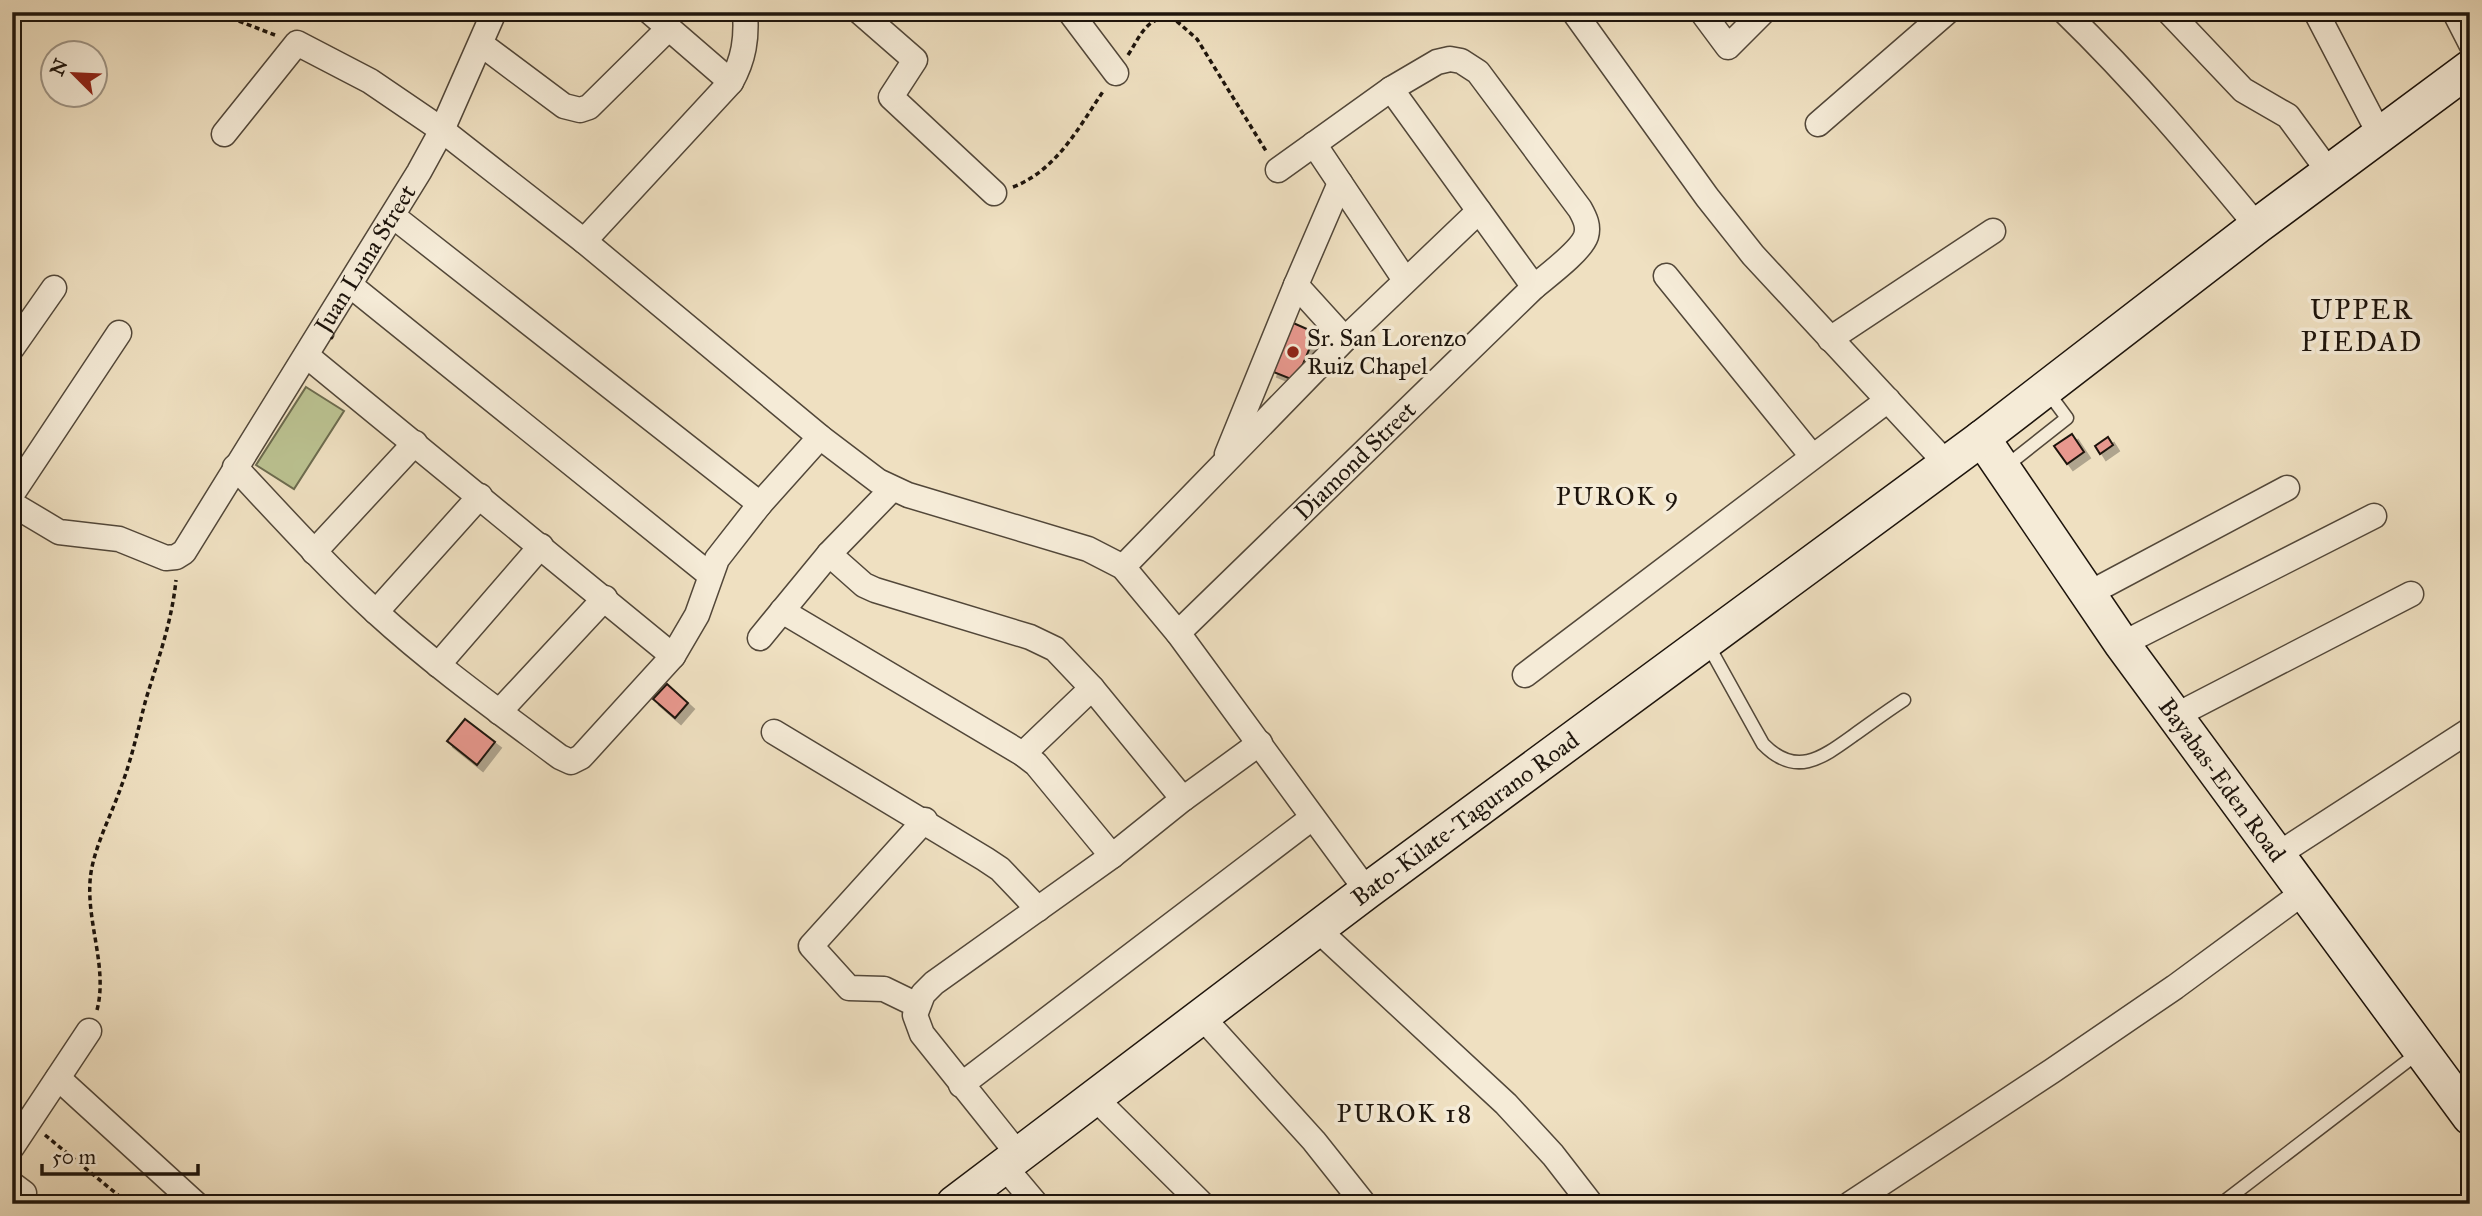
<svg xmlns="http://www.w3.org/2000/svg" width="2482" height="1216" font-family="'IM FELL Great Primer',serif">
<defs>
<filter id="shadow"><feDropShadow dx="6" dy="6" stdDeviation="0" flood-color="#0004"/></filter>
</defs>
<rect width="100%" height="100%" fill="#efe0c1"/>
<filter id="stains"><feTurbulence type="fractalNoise" baseFrequency=".00286" numOctaves="4"/><feColorMatrix values="0 0 0 0 .2 0 0 0 0 .09 0 0 0 0 .02 0 0 0 .5 -.17"/></filter>
<radialGradient id="worn" r=".72"><stop offset=".6" stop-color="#630" stop-opacity="0"/><stop offset="1" stop-color="#630" stop-opacity=".3"/></radialGradient>
<path fill="#bbc291" stroke="#6c6b4e" stroke-width="2" d="M306 387 344 411 294 489 256 465Z"/>
<path fill="#e8988e" stroke="#1d140c" stroke-width="2" filter="url(#shadow)" d="M1291 322 1316 333 1296 381 1271 371Z
M2072 434 2084 452 2067 464 2054 446Z
M2108 437 2113 445 2100 454 2095 446Z
M667 684 688 703 675 718 653 699Z
M465 719 495 742 477 765 447 741Z"/>
<g fill="none" stroke-linecap="round" stroke-linejoin="round">
<g stroke="#524739" stroke-width="15">
<path id="lane" d="M2448 12 2470 55
M2005 467 2067 418 2047 391
M1707 643 1763 744C1796 778 1822 758 1854 735 1871 723 1887 711 1904 700
M2221 1204 2418 1053"/>
</g>
<g stroke="#524739" stroke-width="27">
<g id="street">
<path d="M650 12 731 82"/>
<path d="M860 12 915 60 891 97 994 193"/>
<path d="M1070 12 1116 73"/>
<path d="M1574 12 1707 197 1753 255 1947 464"/>
<path d="M1702 12 1728 47 1763 12"/>
<path d="M2065 12C2135 80 2195 151 2257 226"/>
<path d="M2169 12 2243 90 2288 116 2329 172"/>
<path d="M2316 12 2380 135"/>
<path d="M481 44 564 106 580 110 589 107 669 28"/>
<path d="M1391 89 1534 287"/>
<path d="M1818 124 1947 12"/>
<path d="M224 134 297 43 370 81 442 130 584 241 820 437 878 481 908 495 1088 549 1123 567 1178 633 1367 891"/>
<path d="M1314 144 1405 280"/>
<path d="M393 216 760 504"/>
<path d="M584 241 731 82C744 59 747 38 745 12"/>
<path d="M1666 276 1812 456"/>
<path d="M350 285 710 575"/>
<path d="M1296 285 1345 339"/>
<path d="M1830 339 1993 231"/>
<path d="M12 348 54 288"/>
<path d="M307 356 673 656"/>
<path d="M1227 454 1296 285 1340 183"/>
<path d="M235 467C281 516 326 566 376 612 434 665 497 710 560 757L571 762 581 757 673 656 697 615 717 559 760 504 820 437"/>
<path d="M12 494 119 333"/>
<path id="s1" d="M12 504 59 532 119 539 166 558 176 557 184 552 419 172 442 130 494 12"/>
<path d="M314 552 415 443"/>
<path d="M829 554 864 585 875 590 1030 637 1055 649 1092 688 1183 799"/>
<path d="M1123 567 1345 339 1479 211"/>
<path d="M2088 594 2287 488"/>
<path d="M782 611 1023 754 1036 764 1112 856"/>
<path d="M376 612 480 496"/>
<path id="s2" d="M1178 633 1534 287C1547 276 1581 251 1586 236 1589 226 1585 218 1580 209L1478 72 1461 61 1450 59 1437 62 1391 89 1278 170"/>
<path d="M760 638 829 554 892 489"/>
<path d="M2122 644 2374 516"/>
<path d="M438 665 541 546"/>
<path d="M1525 675 1888 400"/>
<path d="M499 712 605 598"/>
<path d="M2175 716 2411 594"/>
<path d="M774 732 985 859 1000 869 1038 909"/>
<path d="M1023 754 1092 688"/>
<path d="M2277 855 2470 730"/>
<path d="M1317 929 1506 1104 1553 1155 1591 1204"/>
<path d="M917 1005 884 989 849 988 811 946 925 820"/>
<path d="M1202 1017 1314 1141 1364 1204"/>
<path d="M58 1078 196 1204"/>
<path d="M961 1085 1312 818"/>
<path d="M1094 1097 1202 1204"/>
<path d="M12 1147 89 1031"/>
<path d="M1018 1154 922 1034 915 1015 923 994 934 983 1112 856 1183 799 1260 743"/>
<path d="M1004 1166 1036 1204"/>
<path d="M12 1184 24 1193 17 1204"/>
<path d="M1850 1204 2052 1071 2175 987 2304 892"/>
</g>
</g>
<g stroke="#1d140c" stroke-width="38">
<g id="secondary">
<path id="s3" d="M1982 438 2122 644 2470 1117"/>
<path id="s4" d="M954 1204 1367 891 1982 438 2257 226 2470 68"/>
</g>
</g>
<path stroke="#1d140c" stroke-width="3.5" stroke-dasharray="5 3.5" stroke-linecap="butt" d="M215 12 275 35
M12 20 24 12
M1128 55C1141 35 1146 17 1172 17L1197 39 1266 151
M1013 187C1057 170 1079 127 1104 90
M97 1010C109 964 82 914 92 867 98 839 112 813 121 787 132 758 138 729 146 699 158 660 172 621 176 580
M45 1135 124 1200"/>
<use href="#lane" stroke="#f5ebd7" stroke-width="12"/>
<use href="#street" stroke="#f5ebd7" stroke-width="24"/>
<use href="#secondary" stroke="#f5ebd7" stroke-width="35"/>
</g>
<circle fill="#8f2418" stroke="#f5ebd7" stroke-width="2.5" cx="1293" cy="352" r="7"/>
<g text-anchor="middle" stroke-width="7" stroke-linejoin="round" paint-order="stroke">
<g font-size="24" fill="#1d140c" stroke="#f5ebd7">
<text dy="8" stroke="none"><textPath href="#s1" startOffset="530">Juan Luna Street</textPath></text>
<text dy="8" stroke="none"><textPath href="#s2" startOffset="247">Diamond Street</textPath></text>
<text dy="8" stroke="none"><textPath href="#s3" startOffset="418">Bayabas-Eden Road</textPath></text>
<text dy="8" stroke="none"><textPath href="#s4" startOffset="640">Bato-Kilate-Tagurano Road</textPath></text>
</g>
<g font-size="24" fill="#1d140c" stroke="#f5ebd7" text-anchor="start">
<text x="1307" y="346">Sr. San Lorenzo<tspan x="1307" dy="28">Ruiz Chapel</tspan></text>
</g>
<g font-size="26" letter-spacing="2" fill="#1d140c" stroke="#f5ebd7">
<text x="1618" y="505">PUROK 9</text>
<text x="1405" y="1122">PUROK 18</text>
</g>
<g font-size="28" letter-spacing="2" fill="#1d140c" stroke="#f5ebd7">
<text x="2362" y="319">UPPER<tspan x="2362" dy="32">PIEDAD</tspan></text>
</g>
</g>
<rect width="2482" height="1216" fill="none" stroke="#efe0c1" stroke-width="42"/>
<rect x="14" y="14" width="2454" height="1188" fill="none" stroke="#1d140c" stroke-width="3.5"/>
<rect x="21" y="21" width="2440" height="1174" fill="none" stroke="#1d140c" stroke-width="2"/>
<g transform="translate(74 74) rotate(294)"><circle r="33" fill="#f5ebd7" stroke="#9f9586" stroke-width="2"/>
<path d="M0-5L12 26L0 18L-12 26Z" fill="#8f2418"/>
<text y="-10" font-size="19" font-weight="bold" text-anchor="middle" fill="#1d140c">N</text>
</g>
<path d="M42 1164v10h156v-10" fill="none" stroke="#1d140c" stroke-width="3.5"/>
<text x="52" y="1164" font-size="21" fill="#1d140c" stroke="#f5ebd7" stroke-width="5" paint-order="stroke">50 m</text>
<rect width="100%" height="100%" filter="url(#stains)"/>
<rect width="100%" height="100%" fill="url(#worn)"/>
</svg>
